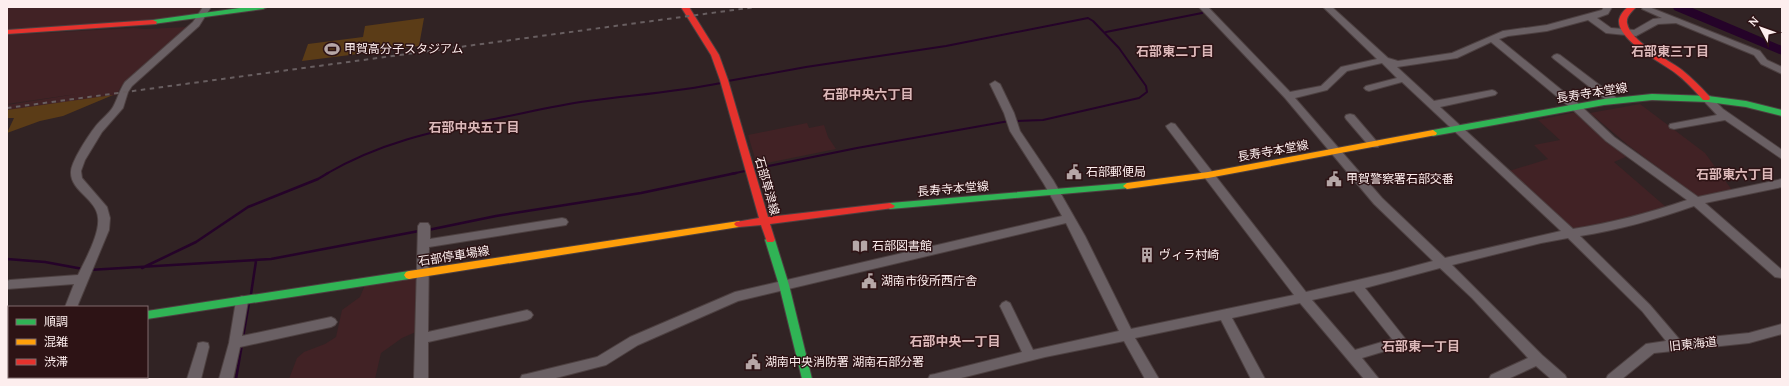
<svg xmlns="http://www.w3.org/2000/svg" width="1789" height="386" font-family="Lora,'Noto Sans JP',serif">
<rect width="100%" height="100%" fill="#312324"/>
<path fill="#412225" d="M7 7H204L200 12 191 16 7 31Z
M188 27 125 82 120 88 117 95 7 111V105L77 94 7 104V35L134 28 145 29Z
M1640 104 1705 153 1732 190 1701 197 1695 195 1628 145 1590 113Z
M1576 112 1630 155 1614 162 1666 207 1618 221 1573 230 1509 171 1548 159 1534 145 1560 140 1538 120Z
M807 123 809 128 824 125 828 137 836 149 757 165 748 135Z
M421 277 418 331 402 338 381 353 375 379H289L297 358 304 352 325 344 336 337 342 310 360 297 365 285Z"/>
<path fill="#5b3c17" d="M424 18 419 46 359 54 362 38 358 54 302 61 308 44 363 37 365 26Z
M113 95 63 116 40 121 7 133 14 118H7V110Z"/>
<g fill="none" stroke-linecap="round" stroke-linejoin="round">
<path stroke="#250329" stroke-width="2" d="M1106 32 1202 13 1207 7
M728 81 806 67 946 46 1088 18 1093 21 1119 48 1146 86 1147 92 1139 98 1043 120 1014 121
M754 169 857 148 1009 121
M326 174C383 141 436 131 499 118 529 112 558 105 588 101 633 95 677 92 721 83
M731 174 745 171"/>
<path stroke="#250329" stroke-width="2.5" d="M428 230 496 216 641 193 736 173
M7 259 45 262 83 269
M142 268 196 242 248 207 318 179 328 173
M89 270 271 259 419 231
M251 294 256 261
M243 337 249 303
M7 347H9
M236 379 242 344"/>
<path fill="#250329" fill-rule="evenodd" d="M1673 7H1690L1782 46V55L1674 10Z"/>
<g stroke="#4d4041" stroke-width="2">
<path id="street" d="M203 7H211L199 26 132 86 128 92 123 108 102 132 85 160 81 171 82 178 107 207 110 218 109 230 77 307H65L74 284 7 289V281L10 280 78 275C85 260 100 234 98 218 97 199 70 191 71 172 71 162 88 136 95 127 100 120 109 114 113 107 118 98 119 91 125 82L193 22Z
M1199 7H1208L1290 92 1321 86 1341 67 1377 59 1323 7H1332L1388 58 1398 61 1452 53 1503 31 1547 25 1602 10 1604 7H1612L1608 14 1597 18 1611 28 1634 30 1653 19 1662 18 1642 9 1643 7H1649L1760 51 1767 60 1782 67V74L1761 64 1754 55 1676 23 1658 24 1636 36 1606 33 1588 20 1547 31 1508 36 1499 39 1580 105 1614 137 1698 197 1782 179V187L1705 203 1782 270V278L1775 277 1694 206C1657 219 1619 230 1580 236L1650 305 1680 340 1749 333 1782 324V334L1749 343 1654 353 1622 379H1606L1608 375 1646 344 1666 341 1642 311 1568 238 1541 243 1452 265 1542 355 1565 375 1567 379H1551L1536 366 1508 379H1489L1491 375 1528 358 1472 298 1440 268 1365 288 1407 341 1405 345 1362 358 1379 379H1364L1300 303 1232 318 1265 379H1251L1221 320 1135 338 1159 379H1145L1124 341 1045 357 957 379H928L930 375 935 374 1022 352 1000 306 1002 303 1006 301 1010 303 1033 350 1119 331 1066 223 738 301 638 345 606 365 552 379H520L522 375 527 374 597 357 630 337 735 292 1062 216 1044 184 1010 131 1004 113 990 84 995 81 1000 84 1014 113 1020 131 1053 180 1085 236 1131 329 1294 295 1167 128 1166 126 1171 123 1175 124 1306 292 1392 272 1433 261 1374 204 1285 98ZM1491 42 1572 109 1606 141 1687 200C1649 213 1612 223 1573 229L1440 107 1495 95 1497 93 1495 91 1492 90 1434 101 1397 67 1457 58ZM1382 63 1397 78 1366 86 1364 88 1366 90 1369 91 1402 82 1561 231 1445 258 1382 198 1295 98 1327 90 1347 71ZM1354 291 1392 339 1355 350 1312 300Z
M1557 54 1560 55 1618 99 1619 101 1618 103H1610L1554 59 1552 57 1554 55Z
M1706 95 1710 96 1723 109 1782 150V159L1725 120 1674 129 1670 128 1669 126 1670 124 1717 115 1701 98Z
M1350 114 1354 115 1378 143 1379 145 1378 147H1370L1346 119 1345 117 1346 115Z
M562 218 566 219 568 222 566 225 429 247 428 332 527 310 531 312 533 315 531 318 527 320 428 342V379H414L418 226 420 223H428L430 226V239Z
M242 296 246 298 248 301 242 336 331 317 335 319 337 322 335 325 331 327 240 347 233 379H219L229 343 236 301 238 298Z
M203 342 208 343 209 347 201 379H187L197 347 198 343Z
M7 348H9V358H7Z
M34 377H48V379H34Z"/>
</g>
<g stroke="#4d4041" stroke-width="2">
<path id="fast" d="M247 7H267L263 9 153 24 149 22 153 20Z
M1652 94 1708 96 1746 101 1782 110V116L1746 107 1708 102 1652 100 1604 105 1433 136 1429 133 1433 130 1604 99Z
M1127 183 1131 186 1130 188 890 209 885 206 890 203Z
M770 237 773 238 775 240 789 285 812 379H802L779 285 765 240 767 238Z
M409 271 412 272 414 275 412 278 409 279 147 319V311Z"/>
</g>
<g stroke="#4d4041" stroke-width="2">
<path id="slow" d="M1433 130 1437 133 1436 135 1208 178 1127 189 1123 186 1127 183 1208 172Z
M739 221 744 224 739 227 409 279 406 278 404 275 406 272 409 271Z
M7 332H9V340H7Z"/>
</g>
<g stroke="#4d4041" stroke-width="2">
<path id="jam" d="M681 7H689L719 55 728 80 768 217 890 203 895 206 893 208 770 224 775 240 773 242H767L761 225 739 227 736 226 734 224 736 222 759 218 720 80 711 55Z
M1628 7H1636C1632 12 1626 16 1627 23 1630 42 1668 59 1682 70 1692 78 1701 87 1709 96L1710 98 1709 100H1703C1694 90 1685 80 1674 72 1660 62 1617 40 1619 20 1620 15 1624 10 1628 7Z
M153 20 157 22 156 24 7 34V30Z"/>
</g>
<use href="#street" fill="#6a6064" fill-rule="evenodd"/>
<use href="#fast" fill="#30b455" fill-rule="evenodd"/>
<use href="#slow" fill="#ff9f0a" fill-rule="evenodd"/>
<use href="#jam" fill="#e5322d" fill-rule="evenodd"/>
<path stroke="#685e60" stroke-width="2" stroke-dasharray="4.5 4.5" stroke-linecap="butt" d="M7 108 756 7"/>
</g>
<defs>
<g id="stadium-bare" transform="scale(1.2)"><path d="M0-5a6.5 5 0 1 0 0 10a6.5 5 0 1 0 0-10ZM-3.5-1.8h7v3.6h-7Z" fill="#b6a7a7" stroke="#2d1315" stroke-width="2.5" paint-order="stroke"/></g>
<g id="civic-bare" transform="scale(1.2)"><path d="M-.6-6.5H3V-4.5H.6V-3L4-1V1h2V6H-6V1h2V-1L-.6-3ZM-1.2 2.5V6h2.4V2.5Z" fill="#b6a7a7" stroke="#2d1315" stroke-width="2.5" paint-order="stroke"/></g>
<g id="library-bare" transform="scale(1.2)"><path d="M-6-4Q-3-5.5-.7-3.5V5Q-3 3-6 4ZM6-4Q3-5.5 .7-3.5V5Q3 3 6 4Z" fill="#b6a7a7" stroke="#2d1315" stroke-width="2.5" paint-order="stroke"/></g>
<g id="building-bare" transform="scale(1.2)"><path d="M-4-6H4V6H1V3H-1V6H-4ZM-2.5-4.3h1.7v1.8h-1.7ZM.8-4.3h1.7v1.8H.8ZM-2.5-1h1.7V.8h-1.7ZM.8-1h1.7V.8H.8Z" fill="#b6a7a7" stroke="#2d1315" stroke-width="2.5" paint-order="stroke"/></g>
</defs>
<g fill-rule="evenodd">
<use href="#stadium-bare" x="332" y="49"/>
<use href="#civic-bare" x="1074" y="172"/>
<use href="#civic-bare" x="1334" y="179"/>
<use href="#library-bare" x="860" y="246"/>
<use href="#building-bare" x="1147" y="255"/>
<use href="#civic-bare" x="869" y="281"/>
<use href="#civic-bare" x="753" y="362"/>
</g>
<g text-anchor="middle" stroke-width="3" stroke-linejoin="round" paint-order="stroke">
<g font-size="12" fill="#fdeeee" stroke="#2d1315" text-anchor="start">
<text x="344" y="53">甲賀高分子スタジアム</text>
<text x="1086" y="176">石部郵便局</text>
<text x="1346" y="183">甲賀警察署石部交番</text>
<text x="872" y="250">石部図書館</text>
<text x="1159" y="259">ヴィラ村崎</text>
<text x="881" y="285">湖南市役所西庁舎</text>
<text x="765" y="366">湖南中央消防署 湖南石部分署</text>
</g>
<g font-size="12" fill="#fdeeee" stroke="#2d1315">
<text transform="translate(1592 93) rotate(-9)" y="4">長寿寺本堂線</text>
<text transform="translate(1273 151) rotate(-10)" y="4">長寿寺本堂線</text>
<text transform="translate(767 186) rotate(74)" y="4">石部草津線</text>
<text transform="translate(953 189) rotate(-5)" y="4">長寿寺本堂線</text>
<text transform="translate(454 256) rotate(-9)" y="4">石部停車場線</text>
<text transform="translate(1693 344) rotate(-6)" y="4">旧東海道</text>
</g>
<g font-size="13" font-weight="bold" fill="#dcb8b9" stroke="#2d1315">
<text x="1175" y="56">石部東二丁目</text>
<text x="1670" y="56">石部東三丁目</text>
<text x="868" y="99">石部中央六丁目</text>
<text x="474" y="132">石部中央五丁目</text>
<text x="1735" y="179">石部東六丁目</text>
<text x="955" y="346">石部中央一丁目</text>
<text x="1421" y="351">石部東一丁目</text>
</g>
</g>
<rect width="1789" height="386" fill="none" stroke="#fdeeee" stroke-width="16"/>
<rect x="8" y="306" width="140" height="72" fill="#2d1315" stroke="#806b6c"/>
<rect x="16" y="319" width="20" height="6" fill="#30b455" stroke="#806b6c"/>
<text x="44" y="326" font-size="12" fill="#fdeeee">順調</text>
<rect x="16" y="339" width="20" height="6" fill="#ff9f0a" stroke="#806b6c"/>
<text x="44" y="346" font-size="12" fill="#fdeeee">混雑</text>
<rect x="16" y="359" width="20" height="6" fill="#e5322d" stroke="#806b6c"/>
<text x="44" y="366" font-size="12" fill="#fdeeee">渋滞</text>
<g transform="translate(1761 28) rotate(311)" stroke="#2d1315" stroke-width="3" paint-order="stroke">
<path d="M0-3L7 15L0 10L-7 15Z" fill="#fdeeee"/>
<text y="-6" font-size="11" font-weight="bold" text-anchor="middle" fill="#fdeeee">N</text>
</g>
</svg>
